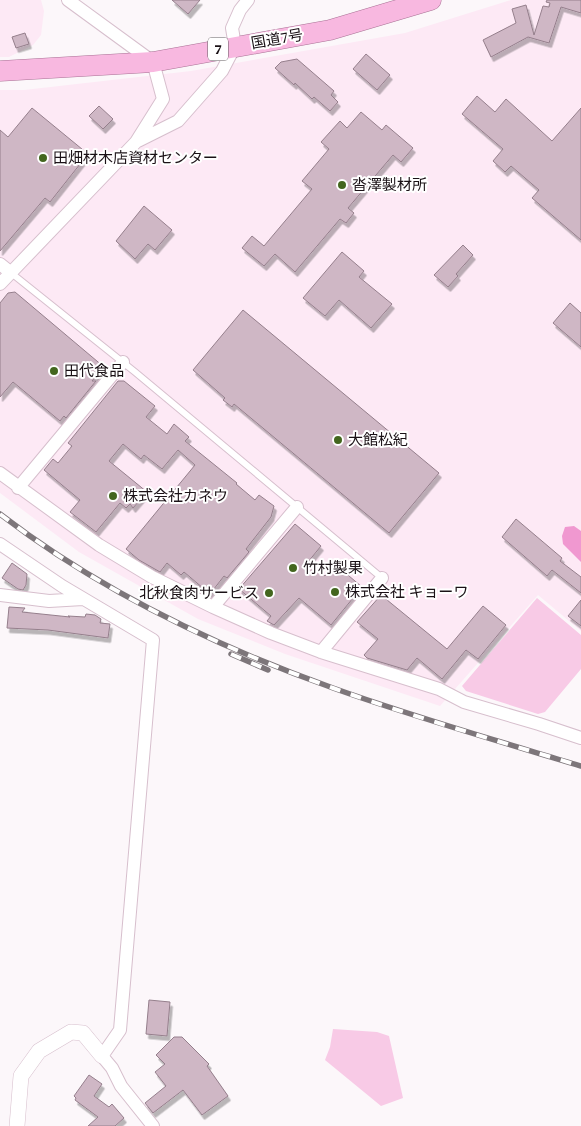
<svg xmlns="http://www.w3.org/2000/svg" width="581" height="1126" font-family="'Source Serif 4','Noto Sans JP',serif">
<defs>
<filter id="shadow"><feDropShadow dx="2.5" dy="4.5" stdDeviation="0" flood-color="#0004"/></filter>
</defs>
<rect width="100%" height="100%" fill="#fcf7fa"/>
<path fill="#fde9f5" d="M0 0H41L44 11 41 35 33 45 9 57H0Z
M511 0H581V631L538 595 440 706 285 654 198 619 79 552 0 493V90H24L191 71 405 33Z"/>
<path fill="#f8cae6" d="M537 598 581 635V669L545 712 538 714 466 691 462 686Z
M333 1029 377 1032 389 1036 403 1098 381 1106 325 1060 330 1047Z"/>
<path fill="#f098d0" d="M574 526 581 531V562L563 544 562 536 565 527Z"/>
<path fill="#cfb7c5" stroke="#957f8c" filter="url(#shadow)" d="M172 0H200L188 14Z
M547 0H581V13L561 7 549 43 528 37 491 57 483 40 516 23 512 9 526 5 534 35 543 6 549 7 550 3 546 2Z
M25 33 29 44 16 48 12 37Z
M366 54 390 75 377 90 353 69Z
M297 59 334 91 331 95 338 102 330 111 314 97 312 99 295 83 294 85 275 68 281 62Z
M477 96 495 112 506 99 552 141 581 108V240L532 198 539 190 511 166 505 172 493 161 503 149 462 114Z
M99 106 113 119 103 129 89 116Z
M32 108 88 154 50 202 45 198 0 251V130L8 137Z
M361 112 382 130 386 125 413 148 401 162 393 155 348 208 354 213 346 223 340 219 295 272 275 254 264 266 242 248 252 236 264 246 312 189 302 181 329 149 321 142 340 121 347 128Z
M144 206 172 230 155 250 148 244 135 259 116 241Z
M463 245 473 255 456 274 458 276 448 287 434 275Z
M342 252 364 271 359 277 392 304 371 328 339 300 325 316 303 298Z
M15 292 104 367 92 381H96L66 418 64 416 60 421 13 382 0 397V303L8 293Z
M570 303 581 313V347L553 323Z
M243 310 439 473 389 533 234 404 232 407 223 400 225 398 193 370Z
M118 381H124L155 406 146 417 167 434 174 424 189 437 185 441 237 483 236 484 255 500 259 495 274 506 271 517 246 549 249 552 227 578 224 576 210 594 184 572 181 575 167 563 160 572 139 560 126 549 195 465 178 450 162 469 144 455 141 459 123 444 109 461 147 492 133 508 130 504 126 508 120 503 96 532 70 512 80 500 44 470 53 459 58 463 72 446 68 443Z
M516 519 562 558 560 561 581 577V593L552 570 547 576 502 537Z
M295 524 321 546 308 562 325 576 335 564 362 587 331 625 299 598 274 625 267 621 271 616 239 589Z
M12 563 27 574 26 585 23 590 18 589 2 578Z
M381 595 447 649 483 606 506 625 478 659 466 650 442 679 417 658 407 670 367 658 364 655 378 639 357 622Z
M581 600V626L568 616Z
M9 607 25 608 22 612 70 617 68 616 85 617 86 614 95 615 101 619 100 623 110 624 108 638 48 630 7 628Z
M149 1000 170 1002 167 1036 146 1034Z
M174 1037H182L209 1064 207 1066 228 1096 202 1115 183 1090 153 1113 145 1103 166 1086 155 1072 165 1064 156 1055Z
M89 1075 102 1084 94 1096 109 1107 112 1104 124 1118 115 1126H88L98 1117 75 1100 76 1098 74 1096Z"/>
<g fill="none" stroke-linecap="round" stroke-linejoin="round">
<g stroke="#d7bfcd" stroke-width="8">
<path id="service" d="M10 272 135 372 382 578"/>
</g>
<g stroke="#d7bfcd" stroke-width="14">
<path id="minor" d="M138 141 178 121 222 71 235 46 232 28 240 10 248 0
M0 264 10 272
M0 284 136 142 163 99 153 62 68 0
M0 473 99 545 152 577 213 607 271 633 321 652 439 689 464 702 539 724 581 738
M18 488 123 362
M0 544 62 586 153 640 120 1030 102 1056 112 1068 121 1086 153 1126
M0 595 49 601 83 599
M213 607 297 507
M321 652 382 578"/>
</g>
<g stroke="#d7bfcd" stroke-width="16">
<path id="tertiary" d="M17 1126 21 1076 39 1051 71 1032 83 1033 102 1056"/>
</g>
<g stroke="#a97295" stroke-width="21">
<path id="trunk" d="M0 71 153 62 330 30 431 0"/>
</g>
<use href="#service" stroke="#fff" stroke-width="6"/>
<use href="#minor" stroke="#fff" stroke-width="12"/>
<use href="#tertiary" stroke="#fff" stroke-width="15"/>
<use href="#trunk" stroke="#f8b8e0" stroke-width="20"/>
<g stroke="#7d767a" stroke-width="5.5">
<path id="rail" d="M0 514C99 590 215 646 333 688 414 717 498 741 581 766
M231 654 268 670"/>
</g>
<use href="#rail" stroke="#fff" stroke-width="4" stroke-dasharray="11" stroke-linecap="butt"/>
</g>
<g fill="#43661e" stroke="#fff" stroke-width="2">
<circle cx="43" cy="158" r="5"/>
<circle cx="342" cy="185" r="5"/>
<circle cx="54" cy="371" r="5"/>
<circle cx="338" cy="440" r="5"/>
<circle cx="113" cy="496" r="5"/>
<circle cx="293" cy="568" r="5"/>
<circle cx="335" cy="592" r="5"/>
<circle cx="269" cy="593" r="5"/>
</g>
<g text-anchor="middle" stroke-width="4" stroke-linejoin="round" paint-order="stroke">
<rect fill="#fff" stroke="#5f585c" stroke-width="1" x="208" y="37.5" width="20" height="23" rx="4"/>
<g font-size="14" font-weight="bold" fill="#1a1116">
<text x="218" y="54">7</text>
</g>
<g font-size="15" fill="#1a1116" stroke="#fff">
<text transform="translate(277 39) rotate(-10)" y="5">国道7号</text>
</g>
<g font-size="15" fill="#1a1116" stroke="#fff" text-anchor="start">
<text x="53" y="163">田畑材木店資材センター</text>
<text x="352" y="190">沓澤製材所</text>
<text x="64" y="376">田代食品</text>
<text x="348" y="445">大館松紀</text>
<text x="123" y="501">株式会社カネウ</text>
<text x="303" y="573">竹村製果</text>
<text x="345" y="597">株式会社 キョーワ</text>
<text x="259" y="598" text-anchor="end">北秋食肉サービス</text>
</g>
</g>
</svg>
